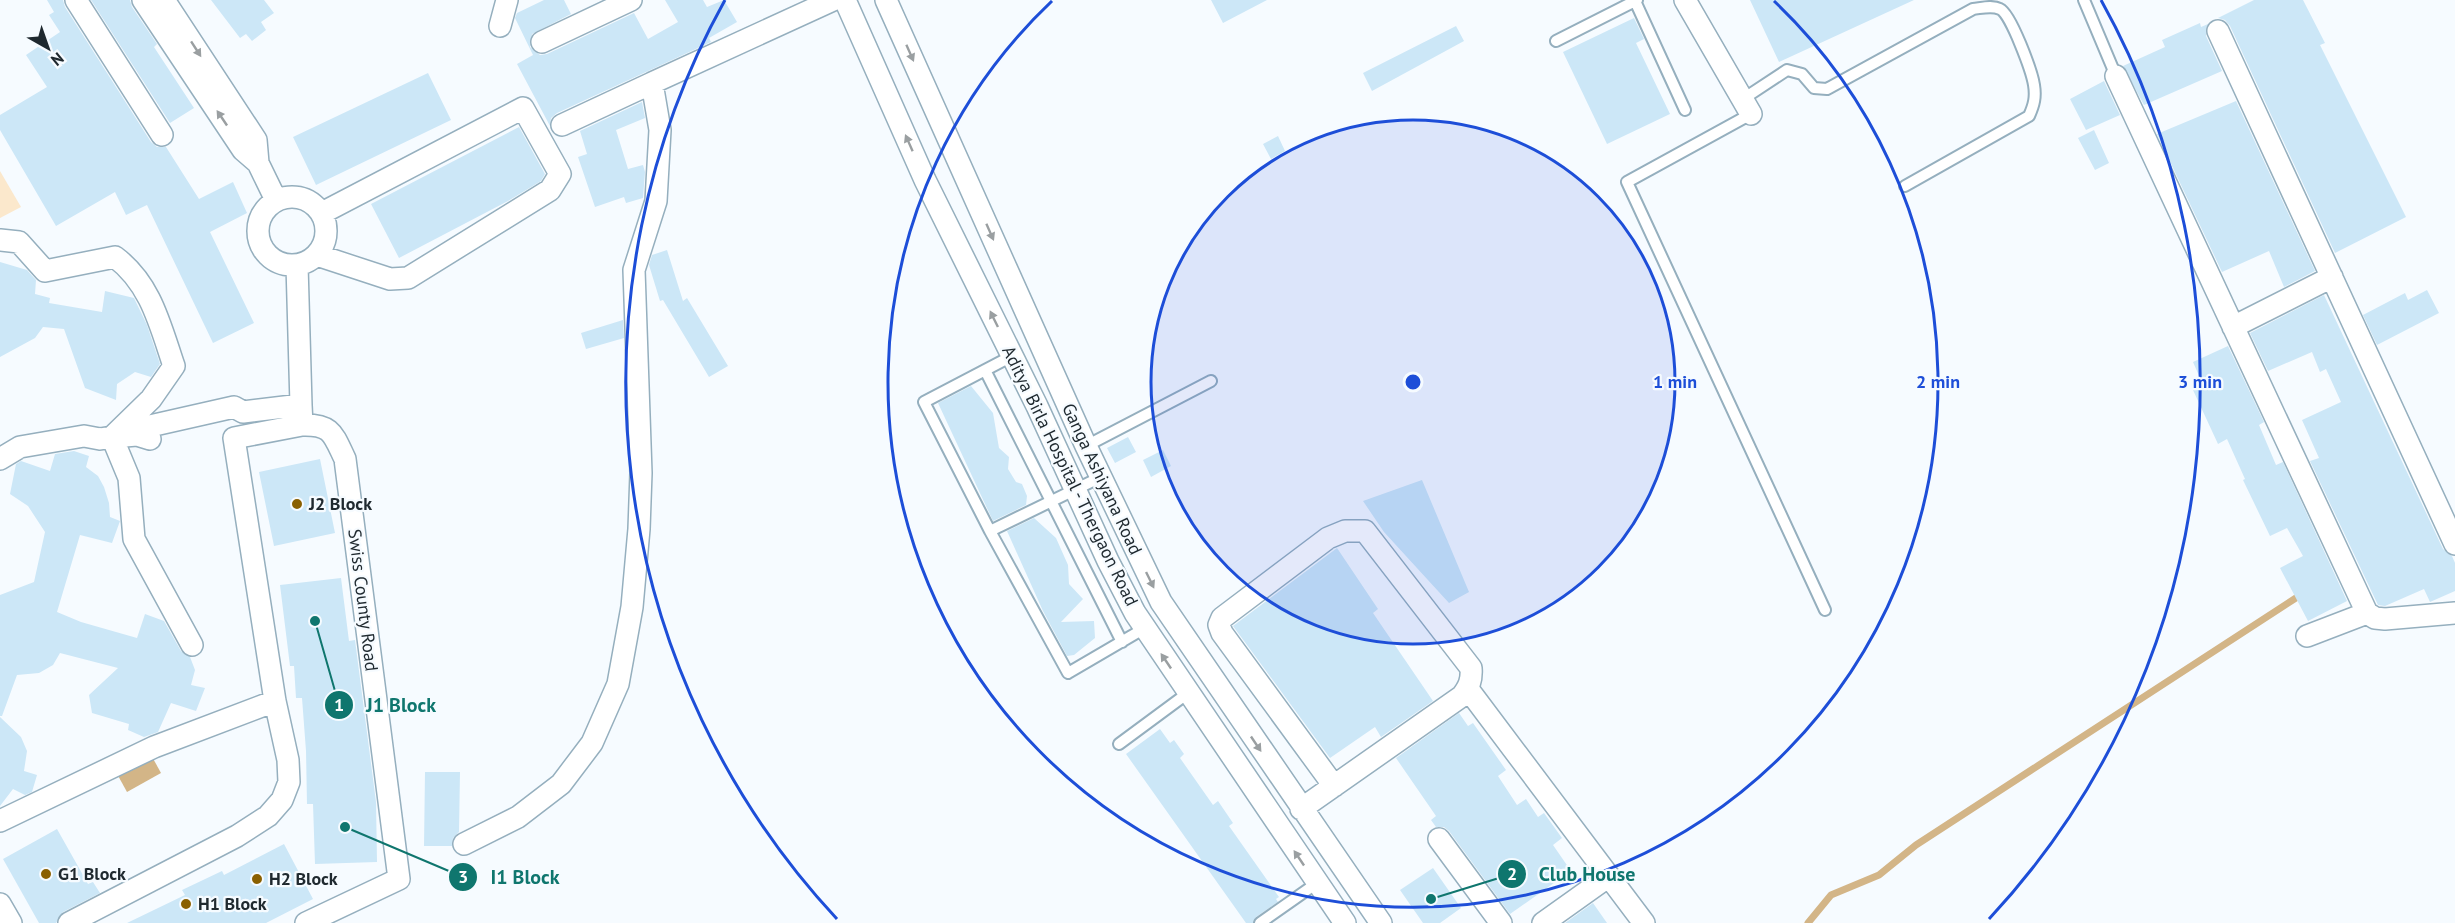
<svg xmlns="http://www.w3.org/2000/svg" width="2455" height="923" font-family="'PT Sans',sans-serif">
<rect width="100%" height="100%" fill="#f6fbff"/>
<path fill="#fbe8cc" d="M0 171 21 207 0 218Z"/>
<path fill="#d3b587" d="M150 753 161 773 127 792 116 772Z"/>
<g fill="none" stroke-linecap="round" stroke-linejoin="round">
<path stroke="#d3b587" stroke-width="7" d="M1808 923 1831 895 1879 875 1916 845 2302 594"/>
</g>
<path fill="#cce7f7" d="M47 0H63L65 7 151 142 157 147H166L199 199 233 182 247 213 210 232 254 323 213 343 147 205 126 215 115 192 56 226 0 130V115L47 87 26 55 60 32 49 15 54 12Z
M91 0H130L132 7 157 44 154 47 194 108 170 123Z
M211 0H264L274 13 261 22 266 30 252 41 246 34 240 38Z
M544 0H564L571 14 532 34 530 47 540 55 547 54 634 13 648 39 678 22 665 0H703L707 7 724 0 737 22 709 38 711 42 557 113 551 118 550 126 517 64 533 55 515 18 517 13Z
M1211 0H1267L1223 23Z
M1750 0H1914L1779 62Z
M2254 0H2303L2325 43 2320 45 2406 217 2335 253 2230 26 2225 20 2218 18Z
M1634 18 1644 39 1636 43 1670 114 1607 144 1563 52Z
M2200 23 2201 27 2208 24 2206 36 2222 71 2144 105 2123 66 2165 47 2162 40Z
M1456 26 1464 41 1372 91 1363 73Z
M428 73 451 120 316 185 293 137Z
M2104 81 2120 115 2086 130 2070 99Z
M2236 101 2315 271 2284 287 2269 251 2222 272 2157 134Z
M642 102 645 118 616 130 628 169 643 165 645 172 643 198 626 203 624 197 595 207 578 157 587 154 580 131Z
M519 127 545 174 541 181 508 201 399 258 371 204Z
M2094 130 2109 163 2095 170 2078 138Z
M1278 136 1285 151 1271 159 1263 144Z
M667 250 683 301 687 298 728 366 709 377 663 300 660 301 649 265 652 255Z
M0 262 27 270 36 280 35 294 50 298 49 303 102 312 105 291 134 298 147 325 160 364 151 377 135 372 117 384 116 400 85 388 64 329 43 327 35 338 0 357Z
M2427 290 2439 313 2377 345 2363 315 2405 293 2408 300Z
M2324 295 2443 549 2452 556 2455 563V591L2430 602 2424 589 2385 606 2378 605 2310 461 2319 458 2302 420 2341 402 2326 369 2320 372 2312 352 2268 371 2250 333Z
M623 320 624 338 586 349 581 333Z
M2228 346 2264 422 2259 425 2276 465 2283 462 2347 601 2308 621 2280 568 2303 556 2287 528 2270 536 2243 480 2245 479 2227 439 2218 444 2193 390 2203 385 2193 362Z
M971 386 993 413 999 448 1009 457 1008 469 1016 482 1022 484 1027 496 1026 505 993 521 938 403Z
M1128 437 1136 452 1115 463 1107 448Z
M1163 450 1171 466 1151 477 1143 460Z
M74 451 89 456 86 467 98 476 104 487 109 503 110 517 120 521 112 543 80 535 57 612 81 622 137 638 145 614 164 621 181 651 190 657 195 670 191 685 205 688 196 711 171 703 158 732 144 737 128 730 129 724 92 713 89 695 118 668 60 653 53 665 39 673 17 675 2 716H0V595L34 582 45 532 28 506 10 494 16 464 21 461 50 471 55 454Z
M320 459 335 533 274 546 259 472Z
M1422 480 1469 592 1449 603 1384 532 1363 501Z
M1034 518 1056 538 1068 565 1069 584 1083 599 1061 622 1094 621 1095 638 1074 655 1067 656 1043 611 1007 531Z
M1337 548 1378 609 1373 613 1433 701 1381 737 1375 727 1330 758 1233 626Z
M341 578 349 641 355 640 376 802 377 862 315 864 313 804H307L306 751 302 698H296L294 666H290L280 585Z
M1459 713 1468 726 1473 723 1506 770 1498 776 1517 805 1526 799 1538 817 1544 813 1562 838 1553 845 1571 871 1510 914 1449 831 1444 827H1436L1431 820 1436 816 1396 758Z
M0 717 21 737 27 751 24 771 37 775 32 792 25 795 13 789 0 806Z
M1160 729 1170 743 1174 740 1184 754 1180 758 1213 805 1218 801 1233 823 1229 826 1279 897 1276 899 1278 902 1256 917 1253 923H1246L1126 754Z
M425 772H460L459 832 453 838 452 846H424Z
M57 829 88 884 93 882 100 893 63 912 56 923H39L3 859Z
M284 844 313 899 266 923H127L185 895 182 890 222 871 224 875Z
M1433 868 1461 908 1440 923H1423L1400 890Z
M1593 903 1607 923H1565Z"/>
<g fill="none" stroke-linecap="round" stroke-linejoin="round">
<g stroke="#95afbe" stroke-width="14">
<path id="service" d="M2084 0 2116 76
M1635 1 1685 110
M1556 41 1637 0
M1743 99 1787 70 1802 74 1814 88 1827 89 1973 9C1982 8 1992 5 2000 9 2011 14 2032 72 2034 85 2036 97 2034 105 2029 116L1905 186
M1751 114 1627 182 1825 610
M1012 356 924 402 990 531 1101 477
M985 370 1122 642
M1086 446 1211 381
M990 531 1068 673 1145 628
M1119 744 1188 693
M1260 923 1317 883"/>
</g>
<g stroke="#95afbe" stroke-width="24">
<path id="minor" d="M76 0 162 135
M143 0 243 150 258 163
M164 0 256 140 258 163 276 200
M845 0 925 180 1037 406 1108 561 1135 613 1345 923
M886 0 1086 446 1161 602 1381 923
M1685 0 1751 114
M500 26 507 0
M2218 31 2455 544
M542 42 631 0
M2116 76 2367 613 2375 618 2385 619 2455 613
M562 125 652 83
M258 231a34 34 0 1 1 68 0a34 34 0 1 1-68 0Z
M0 240 19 242 45 271 115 257C151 284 160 325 174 366L151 399 112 437 137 435 150 439
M317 255 390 279 408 278 550 190 560 174 523 108 322 213
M297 265 301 405
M2233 327 2332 277
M137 435 150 426 234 407 243 412 301 405 302 425C332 424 333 434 345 459L399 879 306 923
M0 459 20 447 84 436 100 439 112 437 129 478 134 539 192 645
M2307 636 2367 613
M1468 689 1644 923
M1301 809 1462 696C1469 687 1472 680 1471 668L1365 531H1345L1328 538 1222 618 1219 625 1222 633 1334 786
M0 821 154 747 275 701
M1439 839 1501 923
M464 844 518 817 561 784 592 743 618 684 632 607 639 529 641 473 634 270 656 201 660 130 652 83 833 0
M0 904 11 923
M69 923 237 836 268 816 282 800 289 782 288 760 275 701 234 438 302 425
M1543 923 1609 876"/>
</g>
<use href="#service" stroke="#fff" stroke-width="10"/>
<use href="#minor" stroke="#fff" stroke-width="21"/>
</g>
<defs><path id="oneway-solid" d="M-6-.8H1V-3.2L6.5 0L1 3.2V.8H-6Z" transform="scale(1.5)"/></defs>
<g fill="#9a9fa1">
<use href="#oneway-solid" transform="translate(196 49) rotate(57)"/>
<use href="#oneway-solid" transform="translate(910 53) rotate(66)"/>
<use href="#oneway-solid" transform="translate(222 118) rotate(-124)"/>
<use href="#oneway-solid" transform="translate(909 143) rotate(-114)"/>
<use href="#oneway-solid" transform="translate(990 232) rotate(66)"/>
<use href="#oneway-solid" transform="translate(994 319) rotate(-116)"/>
<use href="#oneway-solid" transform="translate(1150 580) rotate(64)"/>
<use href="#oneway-solid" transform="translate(1166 661) rotate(-124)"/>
<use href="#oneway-solid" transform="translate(1256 744) rotate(56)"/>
<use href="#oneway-solid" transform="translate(1299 858) rotate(-124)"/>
</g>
<circle cx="1413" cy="382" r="262" fill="#1d4ed8" fill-opacity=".12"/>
<g fill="none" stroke="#1d4ed8" stroke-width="3">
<circle cx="1413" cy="382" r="262"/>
<path d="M1774 1A525 525 0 1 1 1052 1"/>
<path d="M837 919A787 787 0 0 1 725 0M2101 0A787 787 0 0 1 1989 919"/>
</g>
<g fill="#8a6001" stroke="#f6fbff" stroke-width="2">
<circle cx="297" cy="504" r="6"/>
<circle cx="46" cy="874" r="6"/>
<circle cx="257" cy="879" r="6"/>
<circle cx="186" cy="904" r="6"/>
</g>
<g text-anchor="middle" stroke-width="4.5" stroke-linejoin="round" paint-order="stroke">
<g font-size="18" fill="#1f292f" stroke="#f6fbff">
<text transform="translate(1070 476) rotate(64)" y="6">Aditya Birla Hospital - Thergaon Road</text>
<text transform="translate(1102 479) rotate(65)" y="6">Ganga Ashiyana Road</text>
<text transform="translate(363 600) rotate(83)" y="6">Swiss County Road</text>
</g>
<g font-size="18" font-weight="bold" fill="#1f292f" stroke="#f6fbff" text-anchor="start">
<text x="309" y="510">J2 Block</text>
<text x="58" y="880">G1 Block</text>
<text x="269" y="885">H2 Block</text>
<text x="198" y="910">H1 Block</text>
</g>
</g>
<circle cx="1413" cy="382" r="9" fill="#1d4ed8" stroke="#f6fbff" stroke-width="3"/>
<g font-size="18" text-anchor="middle" font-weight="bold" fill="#1d4ed8" stroke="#f6fbff" stroke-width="4.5" stroke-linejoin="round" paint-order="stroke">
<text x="1675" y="388">1 min</text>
<text x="1938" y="388">2 min</text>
<text x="2200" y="388">3 min</text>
</g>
<path fill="none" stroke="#0f766e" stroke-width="2" d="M315 621L339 705M1431 899L1512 874M345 827L463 877"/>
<g fill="#0f766e" stroke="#f6fbff" stroke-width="2">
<circle cx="315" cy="621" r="6"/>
<circle cx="1431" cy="899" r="6"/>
<circle cx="345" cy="827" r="6"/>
<circle cx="339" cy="705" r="15"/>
<circle cx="1512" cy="874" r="15"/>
<circle cx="463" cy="877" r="15"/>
</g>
<g font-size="18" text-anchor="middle" font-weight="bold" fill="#fff">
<text x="339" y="711">1</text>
<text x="1512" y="880">2</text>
<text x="463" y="883">3</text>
</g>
<g font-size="20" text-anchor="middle" font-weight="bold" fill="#0f766e" stroke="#f6fbff" stroke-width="4.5" stroke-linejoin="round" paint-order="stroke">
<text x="401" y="712">J1 Block</text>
<text x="1587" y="881">Club House</text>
<text x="525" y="884">I1 Block</text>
</g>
<g transform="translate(48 48) rotate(140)" stroke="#f6fbff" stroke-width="4.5" paint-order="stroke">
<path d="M0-4.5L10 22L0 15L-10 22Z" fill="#1f292f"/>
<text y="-9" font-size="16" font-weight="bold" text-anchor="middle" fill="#1f292f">N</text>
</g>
</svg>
